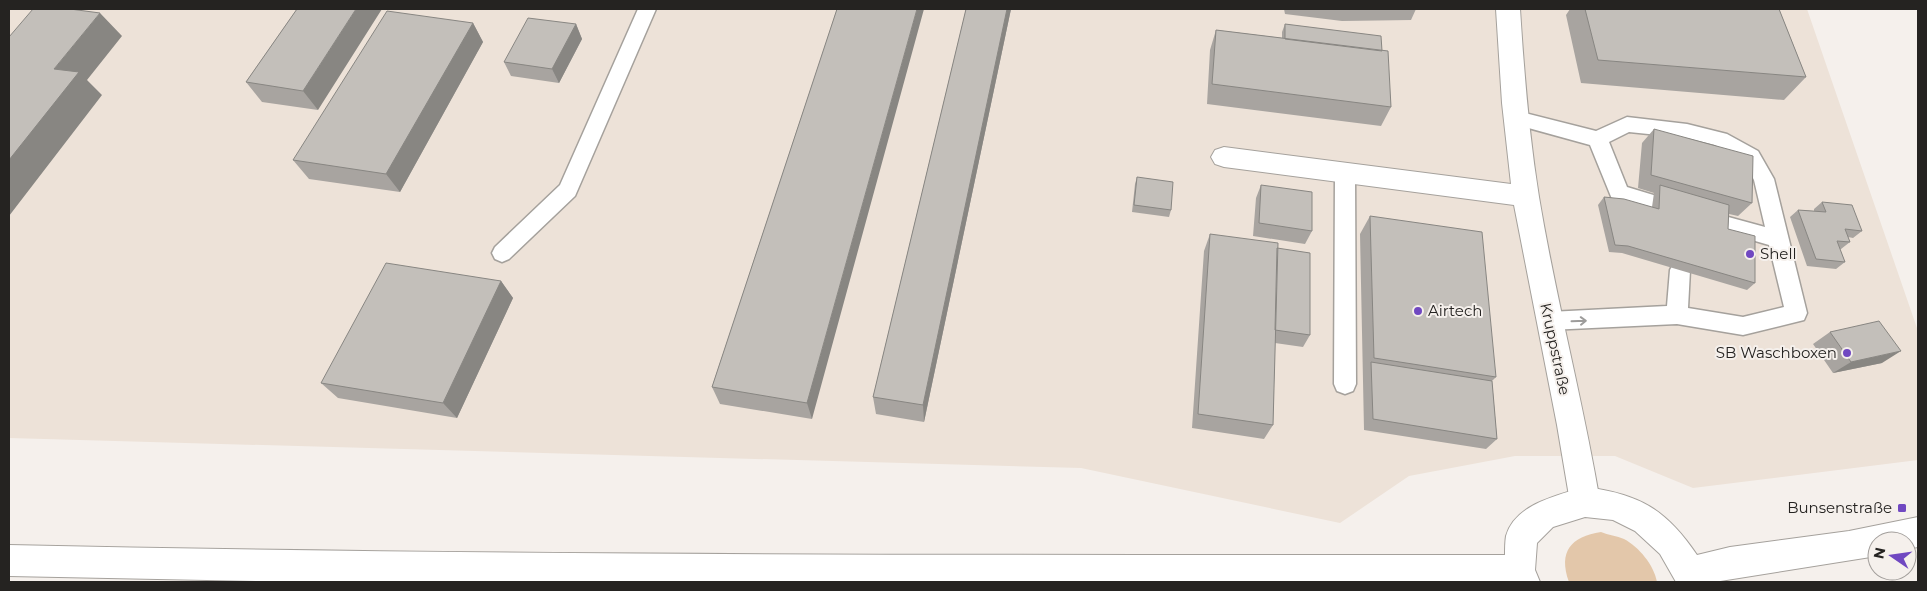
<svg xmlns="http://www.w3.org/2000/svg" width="1927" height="591" font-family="Montserrat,sans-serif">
<rect width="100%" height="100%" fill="#f5f0ec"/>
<path fill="#ede2d8" d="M9 9H1807L1918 331V460L1693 488 1615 456H1515L1409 476 1340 523 1081 468 9 438Z"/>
<path fill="#e3c7aa" d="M1601 532C1608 535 1617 536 1624 539 1639 547 1654 565 1657 582H1569C1558 551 1571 537 1601 532Z"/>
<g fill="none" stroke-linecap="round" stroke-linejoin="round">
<g stroke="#a5a19c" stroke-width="3">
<path id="lane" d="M638 9H656L575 196 509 259 502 262 495 259 492 253 495 247 560 185Z
M1517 111 1596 131 1627 117 1687 124 1727 134 1758 151 1774 179 1807 313 1804 320 1743 335 1677 324 1549 330 1541 328 1538 321 1541 314 1549 312 1667 306 1670 270 1673 264 1680 261 1687 264 1690 270 1688 308 1743 317 1784 307 1769 245 1714 229 1711 223 1714 217 1721 215 1765 227 1754 180 1744 161 1715 145 1687 138 1629 132 1609 142 1627 187 1660 197 1663 203 1660 209 1653 211 1612 199 1590 145 1510 123 1507 118 1510 113Z
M1345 165 1352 167 1355 173 1356 384 1353 391 1345 394 1337 391 1334 384 1335 173 1338 167Z"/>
</g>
<g stroke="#a5a19c" stroke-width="2">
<path id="street" d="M1496 9H1520C1524 72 1529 135 1539 197 1556 300 1583 400 1600 502L1596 512 1585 517 1574 512 1570 502 1557 425 1514 205 1224 167 1215 164 1211 157 1215 150 1224 147 1511 184 1502 103Z"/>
</g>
<g stroke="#a5a19c" stroke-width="2">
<path id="secondary" d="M1585 487C1639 494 1666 509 1697 555L1730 547 1849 531 1918 517V547L1907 549V541H1877V556L1714 582H1676L1660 554 1635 531 1613 520 1585 517 1553 527 1537 543 1535 570 1540 582H300L9 576V545C508 556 1006 555 1505 555 1505 549 1505 542 1506 536 1515 504 1558 495 1585 487Z"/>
</g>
<use href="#lane" fill="#fff" fill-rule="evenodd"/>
<use href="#street" fill="#fff" fill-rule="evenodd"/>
<use href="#secondary" fill="#fff" fill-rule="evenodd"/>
</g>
<path fill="#a8a4a0" d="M297 9 318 110 262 102 246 82Z
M837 9 812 419 720 404 712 387Z
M966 9H1011L924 422 876 414 873 397Z
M1284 9H1416L1411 20 1342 21 1285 14Z
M1570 9H1779L1806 77 1784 100 1581 83 1566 15Z
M473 23 483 42 400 192 309 179 293 160Z
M576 24 582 39 559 83 511 76 504 62Z
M1285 24 1382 51 1391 107 1381 126 1207 104 1210 50 1216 30 1282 38V32Z
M1654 129 1752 203 1738 216 1729 214 1728 229 1755 283 1747 290 1622 253 1609 252 1598 205 1604 197 1652 207 1654 193 1638 188 1642 143Z
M1137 177 1171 210 1169 217 1132 212 1135 184Z
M1261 185 1312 231 1305 244 1253 236 1256 198Z
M1822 202 1862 231 1853 238 1848 237 1850 242 1841 249H1840L1845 262 1836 269 1807 266 1790 217 1798 210 1814 211V209Z
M1370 216 1496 377 1492 381 1497 439 1486 449 1364 430 1360 234Z
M1210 234 1277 248 1310 335 1303 347 1275 343 1273 425 1264 439 1192 428 1204 251Z
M501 281 513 298 457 418 338 398 321 383Z
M1830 332 1882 363 1833 373 1813 344Z"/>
<path fill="#888682" d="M356 9H382L318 110 303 91Z
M917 9H924L812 419 807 403Z
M1007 9H1011L924 422 923 405Z
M100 13 122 36 87 80 102 95 9 216V160L54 69Z
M473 23 483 42 400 192 386 174Z
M576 24 582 39 559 83 552 69Z
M501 281 513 298 457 418 443 403Z
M1901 351 1882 363 1833 373 1851 362Z"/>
<path fill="#c3bfba" stroke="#888682" d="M33 9H70L100 13 54 69 79 72 9 160V37Z
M297 9H356L303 91 246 82Z
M837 9H917L807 403 712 387Z
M966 9H1007L923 405 873 397Z
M1585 9H1779L1806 77 1598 60Z
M387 11 473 23 386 174 293 160Z
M528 18 576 24 552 69 504 62Z
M1285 24 1381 36 1382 51 1285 39Z
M1216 30 1388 51 1391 107 1212 84Z
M1654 129 1753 156 1752 203 1651 175Z
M1137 177 1173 182 1171 210 1134 205Z
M1261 185 1312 192V231L1259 223Z
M1660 185 1729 205 1728 229 1755 236V283L1628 246 1615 245 1604 197 1624 199 1659 209Z
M1822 202 1852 205 1862 231 1845 229 1850 242 1837 241 1845 262 1816 259 1798 210 1826 212Z
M1370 216 1482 232 1496 377 1374 358Z
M1210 234 1278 243 1273 425 1198 414Z
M1277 248 1310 253V335L1275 330Z
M386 263 501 281 443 403 321 383Z
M1879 321 1901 351 1851 362 1830 332Z
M1371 362 1492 381 1497 439 1373 419Z"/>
<defs><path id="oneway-shaft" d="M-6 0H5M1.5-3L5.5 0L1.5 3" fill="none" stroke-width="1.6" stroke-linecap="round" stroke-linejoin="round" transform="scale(1.25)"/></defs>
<use stroke="#9d9c9b" href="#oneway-shaft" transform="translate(1579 321) rotate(-2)"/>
<g fill="#7048c1" stroke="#f5f0ec" stroke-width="2">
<circle cx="1750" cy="254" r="5"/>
<circle cx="1418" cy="311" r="5"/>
<circle cx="1847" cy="353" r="5"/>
<rect x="1897" y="503" width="10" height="10" rx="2.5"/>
</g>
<g text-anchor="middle" stroke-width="4" stroke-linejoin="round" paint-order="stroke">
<g font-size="15" fill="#252321" stroke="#f5f0ec" text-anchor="start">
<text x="1760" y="259">Shell</text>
<text x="1428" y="316">Airtech</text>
<text x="1837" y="358" text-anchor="end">SB Waschboxen</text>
<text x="1892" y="513" text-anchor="end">Bunsenstraße</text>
</g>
<g font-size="15" fill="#252321" stroke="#f5f0ec">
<text transform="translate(1555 349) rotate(78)" y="5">Kruppstraße</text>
</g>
</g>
<rect width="1927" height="591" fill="none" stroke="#252321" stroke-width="20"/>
<g transform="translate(1892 556) rotate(283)"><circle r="24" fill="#f5f0ec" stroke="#a29e9b"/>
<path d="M0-4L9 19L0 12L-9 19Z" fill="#7048c1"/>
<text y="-8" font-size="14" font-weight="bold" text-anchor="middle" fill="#252321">N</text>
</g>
</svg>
